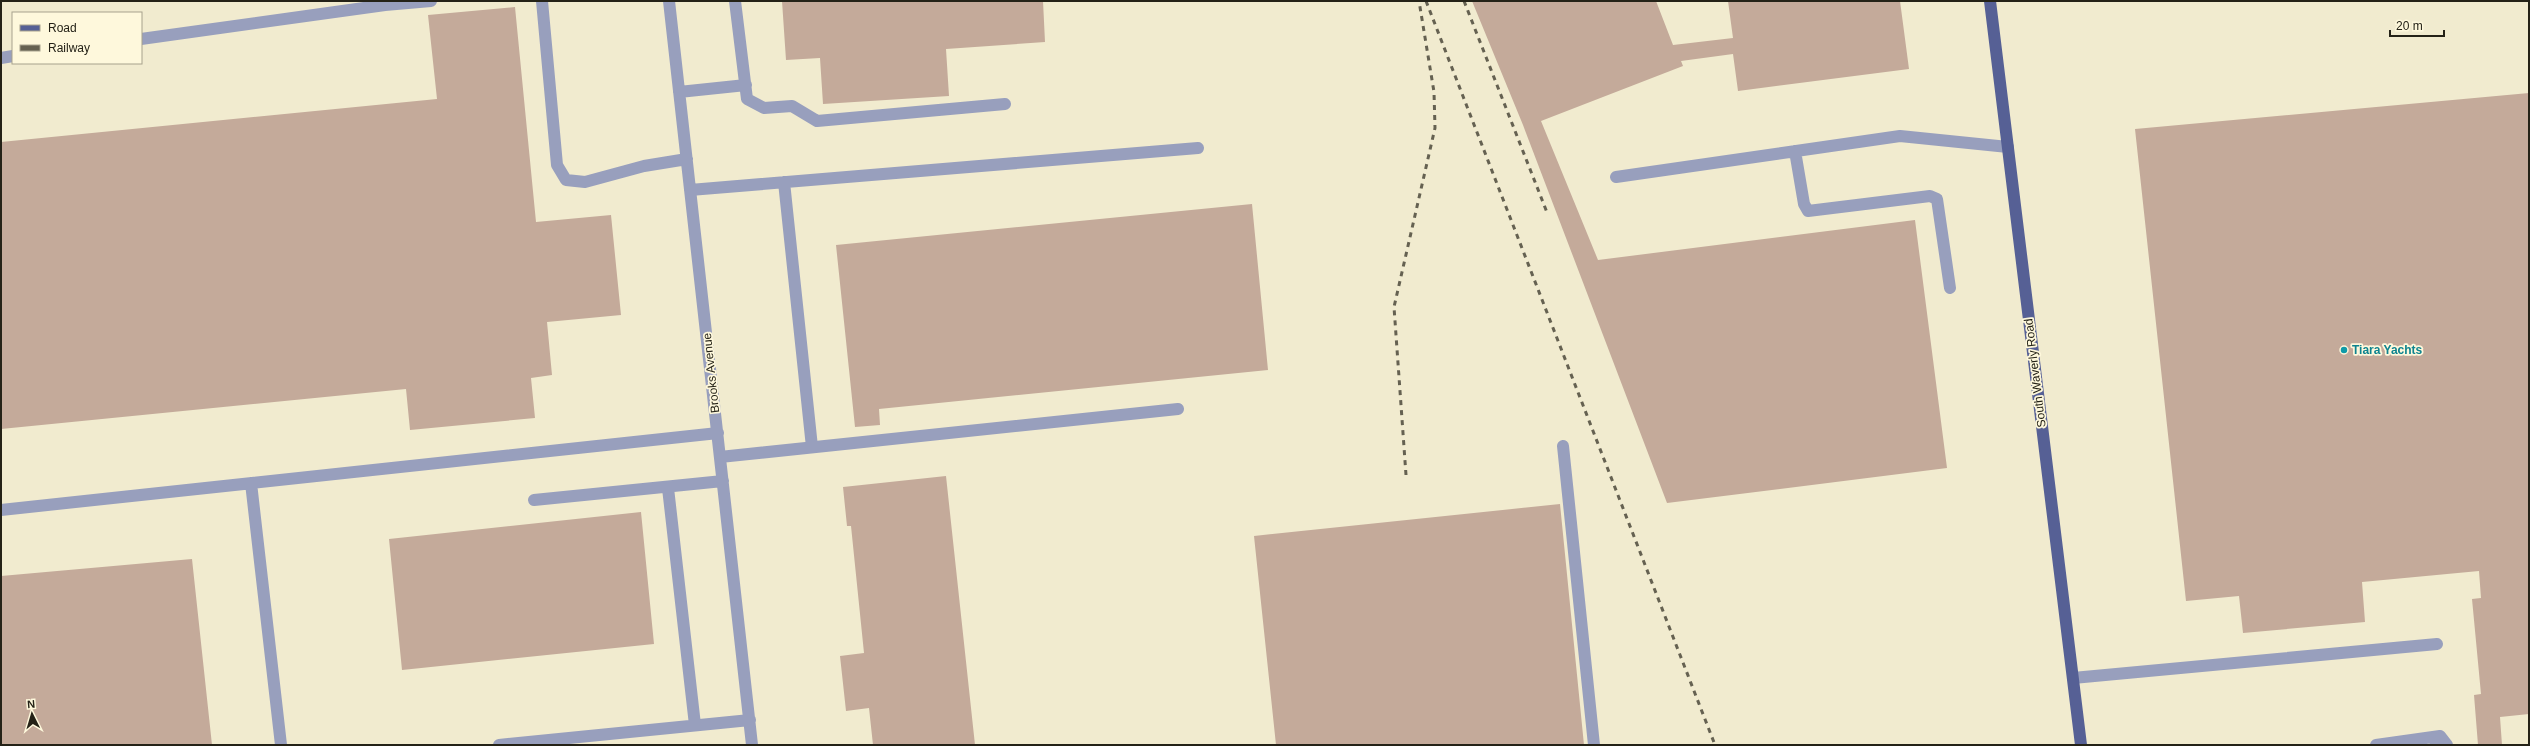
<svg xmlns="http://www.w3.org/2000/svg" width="2530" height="746" font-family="Helvetica,sans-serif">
<rect width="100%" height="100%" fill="#f1ebcf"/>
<path fill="#c4aa9a" d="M782 1H1043L1045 42 946 49 949 96 823 104 820 58 786 60Z
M1472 1H1656L1673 45 1733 38 1728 1H1900L1909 69 1738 91 1733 54 1681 61 1683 66 1541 121 1598 260 1915 220 1947 468 1667 503 1523 125Z
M515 7 536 222 611 215 621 315 547 322 552 375 531 378 535 418 410 430 406 389 1 429V142L437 99 428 15Z
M2529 93V714L2500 717 2502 745H2478L2474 695 2481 694 2472 599 2481 598 2479 571 2362 582 2365 622 2243 633 2239 596 2186 601 2135 129Z
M1252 204 1268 370 879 409 880 425 855 427 836 245Z
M946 476 975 745H873L869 708 846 711 840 656 864 653 851 526H847L843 487Z
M1560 504 1584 745H1276L1254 536Z
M641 512 654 644 402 670 389 539Z
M192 559 212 745H1V576Z"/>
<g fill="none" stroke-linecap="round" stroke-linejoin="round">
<path stroke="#989fbd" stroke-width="12" d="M542 1 557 165 566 180 585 182 644 166 687 159
M669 1 752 745
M735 1 747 99 764 108 792 106 817 121 1005 104
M141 39 385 5 431 1
M1 58 13 56
M679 92 746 85
M1795 151 1804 204 1808 211 1930 196 1937 199 1950 288
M1616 177 1900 136 2008 147
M784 182 812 447
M690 190 1198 148
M1563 446 1594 745
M720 457 1178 409
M251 483 281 745
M668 488 695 725
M534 500 723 481
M1 510 718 433
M2073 678 2437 644
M2435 741 2440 736 2447 745
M499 745 750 720
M2376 745 2440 736"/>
<path stroke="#566095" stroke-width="12" d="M1990 1 2081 745"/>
<path stroke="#656151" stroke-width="3" stroke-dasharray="5 5" stroke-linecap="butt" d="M1426 1 1715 745
M1464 1 1548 215
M1406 475 1394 307 1435 128 1434 92 1419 1"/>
</g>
<circle fill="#0f9aa8" stroke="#fef8dc" stroke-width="1.5" cx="2344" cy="350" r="4"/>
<g text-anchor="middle" stroke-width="3.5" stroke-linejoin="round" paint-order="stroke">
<g font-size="12" font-weight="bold" fill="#0d838f" stroke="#fef8dc" text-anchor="start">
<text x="2352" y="354">Tiara Yachts</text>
</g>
<g font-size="12" fill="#242217" stroke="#fef8dc">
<text transform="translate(711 373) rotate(-96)" y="4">Brooks Avenue</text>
<text transform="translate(2035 373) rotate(-97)" y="4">South Waverly Road</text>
</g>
</g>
<rect width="2530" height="746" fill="none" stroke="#242217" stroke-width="4"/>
<rect x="12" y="12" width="130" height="52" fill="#fef8dc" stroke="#a7a28d"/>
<rect x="20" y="25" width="20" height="6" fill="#566095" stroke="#a7a28d"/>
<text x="48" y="32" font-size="12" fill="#242217">Road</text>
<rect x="20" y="45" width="20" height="6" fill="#656151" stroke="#a7a28d"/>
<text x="48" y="52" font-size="12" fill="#242217">Railway</text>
<g transform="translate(32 714) rotate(355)" stroke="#fef8dc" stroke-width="3" paint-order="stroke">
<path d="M0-3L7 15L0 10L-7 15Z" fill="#242217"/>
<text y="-6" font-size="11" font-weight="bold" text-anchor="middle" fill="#242217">N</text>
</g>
<path d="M2390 30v6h54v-6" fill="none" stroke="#242217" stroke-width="2"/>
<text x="2396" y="30" font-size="12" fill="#242217" stroke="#fef8dc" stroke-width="3" paint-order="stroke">20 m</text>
</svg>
